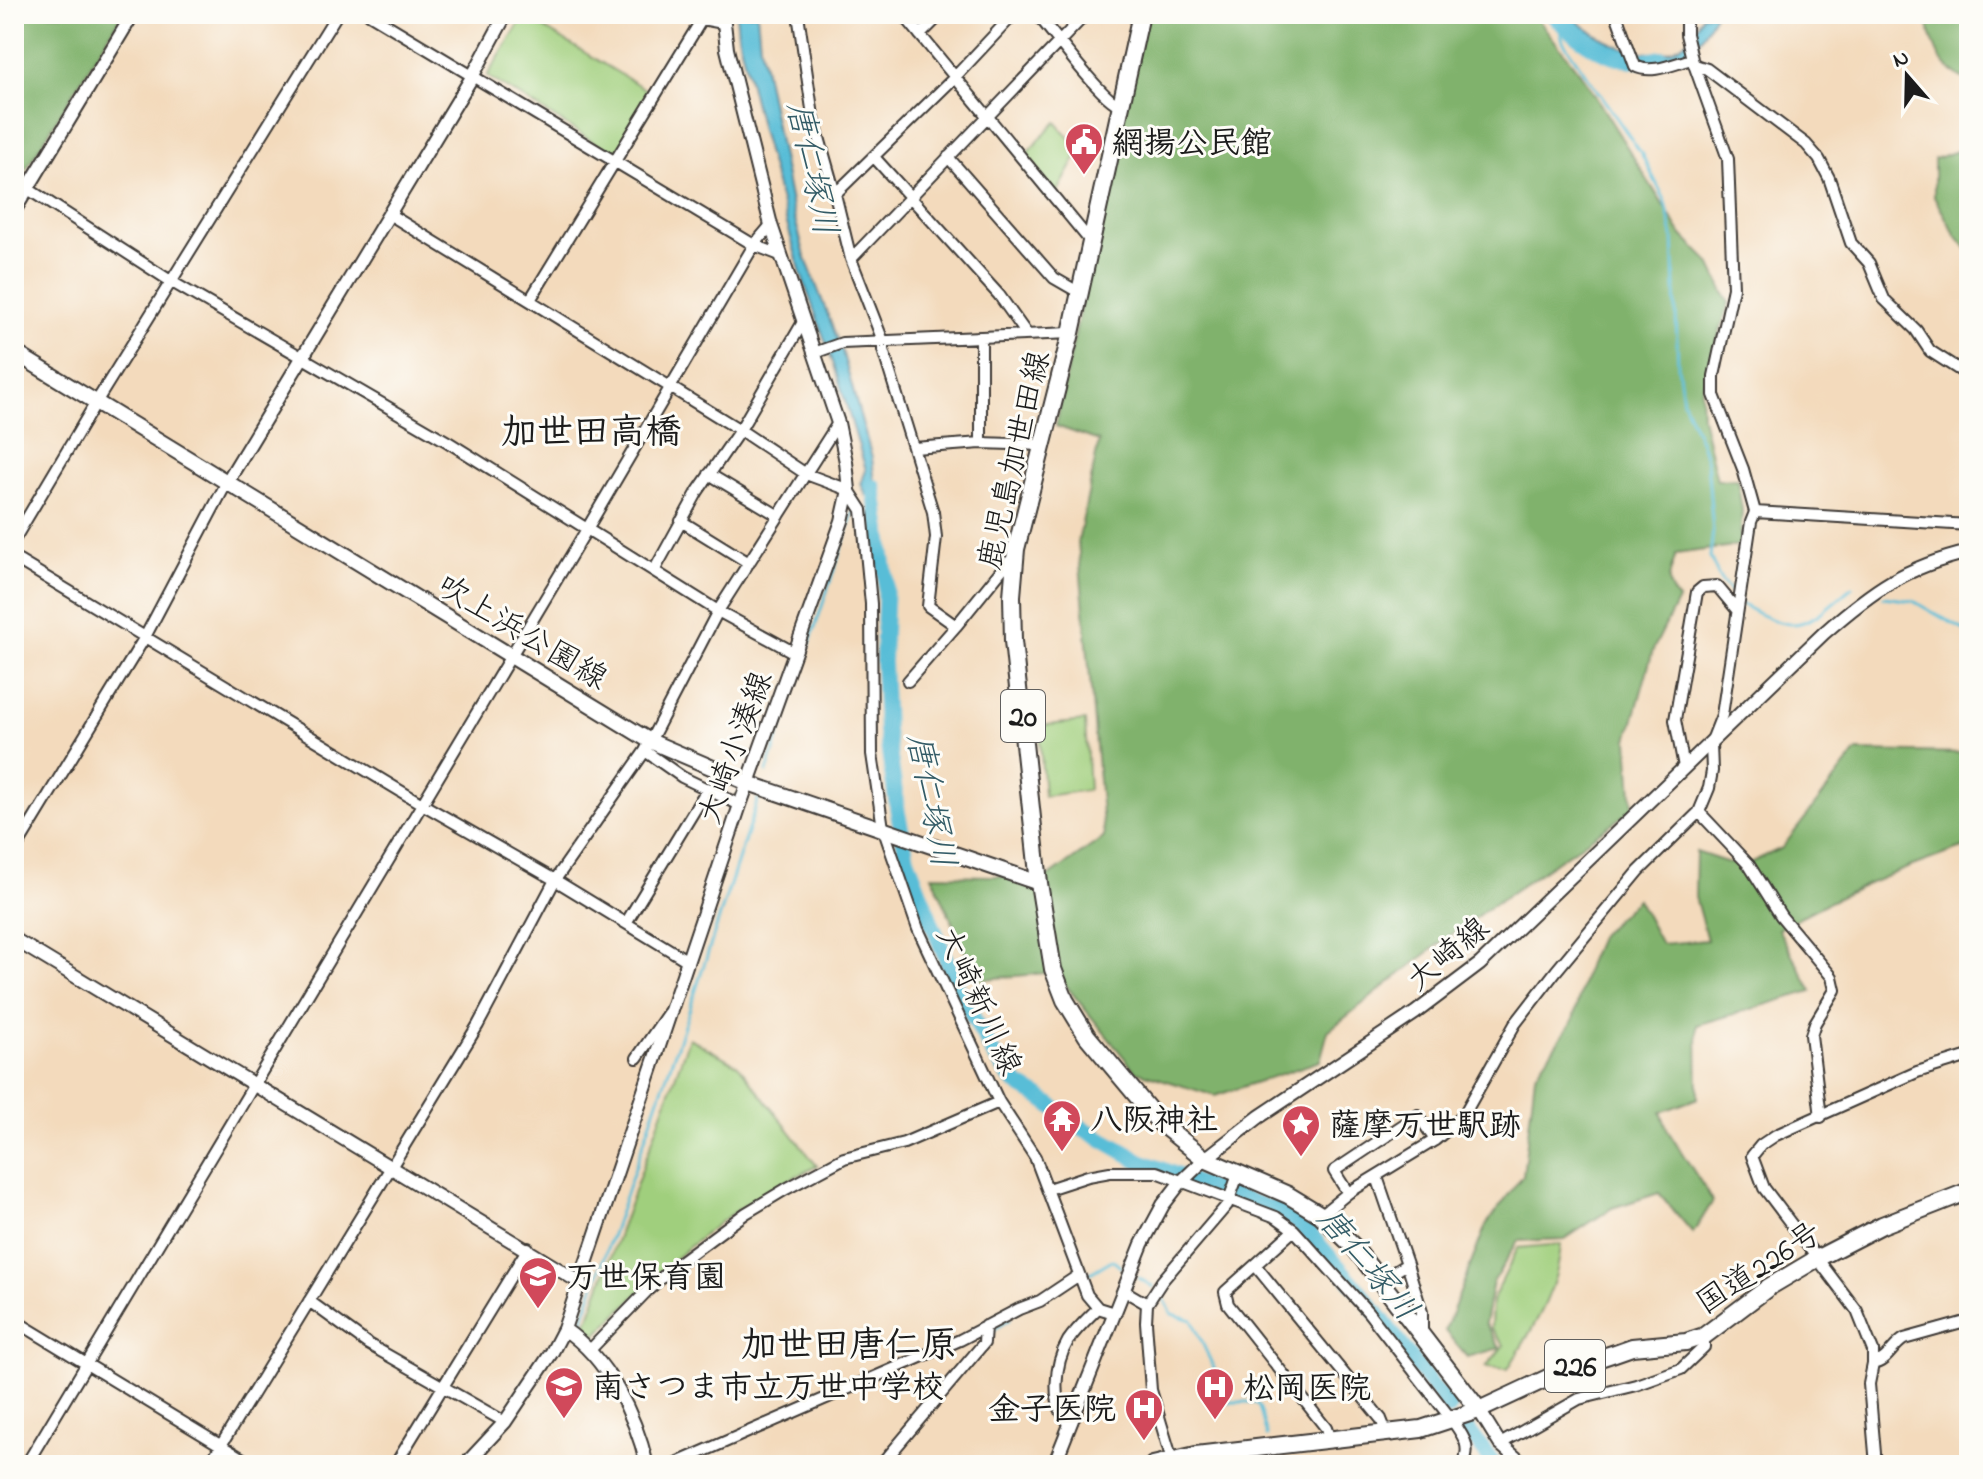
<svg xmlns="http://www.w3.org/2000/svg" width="1983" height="1479" font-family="'Indie Flower','Klee One',sans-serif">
<rect width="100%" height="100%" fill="#fdfcf7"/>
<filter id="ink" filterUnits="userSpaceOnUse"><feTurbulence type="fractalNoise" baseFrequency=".0125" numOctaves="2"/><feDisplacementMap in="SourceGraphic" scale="16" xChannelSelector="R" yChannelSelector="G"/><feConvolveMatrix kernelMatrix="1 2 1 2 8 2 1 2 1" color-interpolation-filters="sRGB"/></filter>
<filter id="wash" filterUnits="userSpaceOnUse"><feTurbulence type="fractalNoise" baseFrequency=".006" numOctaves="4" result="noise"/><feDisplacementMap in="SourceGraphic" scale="32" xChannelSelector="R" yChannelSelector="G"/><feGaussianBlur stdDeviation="1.8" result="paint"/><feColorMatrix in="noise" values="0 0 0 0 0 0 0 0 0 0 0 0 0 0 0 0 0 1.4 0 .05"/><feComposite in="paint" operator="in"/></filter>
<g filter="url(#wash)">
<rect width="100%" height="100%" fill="#f3dabc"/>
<path fill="#a0cf7d" stroke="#5e764c" stroke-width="2" d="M524 16 655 95 615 155 487 76Z
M1056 122 1080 151 1056 195 1026 154Z
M1085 721 1089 790 1044 796 1039 726Z
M689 1038 738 1065 817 1166C801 1174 783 1182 768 1191 700 1229 645 1287 590 1341L584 1331Z
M1561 1244C1558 1292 1532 1329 1508 1369L1486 1367 1504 1345 1491 1329 1492 1301 1518 1248Z"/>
<path fill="#80b26c" stroke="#4e6744" stroke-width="2" d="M14 14H122L14 189Z
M1141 14H1534L1584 78 1682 235 1710 263 1729 303 1701 391 1702 417 1717 480 1737 479 1742 510 1740 545 1676 554C1670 575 1663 582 1678 600L1653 650 1628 740 1633 809 1454 932 1328 1031 1320 1061 1215 1096 1135 1071 1055 972 977 980 932 875 1048 877 1104 837 1078 542 1099 441 1056 426Z
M1935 14H1969V82C1938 66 1936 53 1927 22Z
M1969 147V252L1955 234 1934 197V159Z
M1857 751 1969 753V846C1902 868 1839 894 1778 929L1812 991 1697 1025 1698 1098 1661 1112 1668 1131 1713 1201 1693 1233 1659 1193 1612 1208 1565 1239 1518 1241 1493 1282 1485 1323 1500 1348 1467 1357 1445 1331 1486 1225 1523 1175 1535 1075 1573 1020 1588 963 1600 935 1637 899 1661 944 1707 940 1695 897 1696 852 1741 867 1782 848Z"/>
<path fill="#59bdd7" stroke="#3a6c7a" stroke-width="2" d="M736 14H757L760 45 792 208 805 256 843 354 872 458 878 506 870 493 866 495 861 484 866 470 835 368 801 274 761 130 738 35Z
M1558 14H1569C1597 40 1657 74 1691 36 1696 30 1699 21 1703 14H1715C1707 28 1700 44 1686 54 1643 82 1589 41 1558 14Z"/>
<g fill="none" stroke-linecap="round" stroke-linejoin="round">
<path stroke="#59bdd7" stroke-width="3" d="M1557 19 1563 41 1641 153 1664 198 1673 236 1678 366 1683 401 1702 445 1707 462 1713 531 1710 557 1719 577 1736 599
M1884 597 1913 601 1969 633
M1741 604C1799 638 1806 626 1852 587
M767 772 854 510
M1087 1275 1112 1260 1122 1268
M1139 1278 1153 1287
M1160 1291 1172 1314 1192 1320 1229 1402H1254L1259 1406 1267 1436
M579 1330 688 1014 758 799
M993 1330 1010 1319"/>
<path stroke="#59bdd7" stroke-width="16" d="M1552 14C1582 44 1619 69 1662 58
M874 487 886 579 883 662 886 731 898 813 907 858 932 924 958 989 991 1050 1008 1075 1020 1086 1041 1098 1079 1126 1140 1161 1209 1188 1283 1212 1309 1233 1365 1297 1449 1408
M1467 1429 1495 1465"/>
</g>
</g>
<g filter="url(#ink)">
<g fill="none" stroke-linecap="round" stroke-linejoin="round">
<g stroke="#3c3834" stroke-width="14">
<path id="minor" d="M369 14 754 245 780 255
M798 14 813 116 835 194
M903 14 1091 242
M1037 14C1052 31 1105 105 1122 106
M1616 14 1635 66C1652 75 1675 63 1692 59
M920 35 941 14
M1695 65 1707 69 1806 144 1819 159 1829 178 1851 243 1869 263 1884 299 1916 330 1930 351 1969 376
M874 157 999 295 1026 333
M948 157 1054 278 1080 293
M28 189 172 282 448 442 718 611 795 653
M389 214 740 430 806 474 849 490 862 510 871 604 872 754 883 828 918 929 999 1102 1035 1157 1087 1295 1098 1308 1114 1313
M851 259 835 194 954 78 1014 14
M530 300 702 19 723 23
M814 353 842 343 1071 333
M981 443V337
M914 448 981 443 1042 445
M709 474 779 516
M1755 512 1969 525
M681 521 749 563
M14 540 95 404 337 14
M14 558 422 804 555 880 688 961
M1015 558 1007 563 956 626 928 606 936 537 933 512 883 350V341L851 259 1086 14
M654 571 698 491 740 430 803 322
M908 681 956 626
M645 751 682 777 740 805
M1684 767 1675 720 1697 592 1703 587 1717 586 1737 610
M1699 812 1749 865 1781 916 1832 977 1835 990 1815 1023 1811 1035 1821 1117
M14 852 145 637 227 482
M626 923 708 788
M637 1058 668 1013
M1377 1177 1407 1264 1380 1281
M1048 1189 1088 1176 1110 1172H1157L1276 1217 1294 1230 1368 1312 1452 1420C1463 1436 1472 1446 1463 1465
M1348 1193 1334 1171 1418 1115 1435 1140
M1321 1215 1348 1193 1435 1140 1452 1126 1466 1111 1515 1024 1556 971 1639 871 1699 812 1709 788 1712 771 1711 743 1722 715 1751 522 1755 512 1743 469 1714 395V376L1733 288 1728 159 1692 59 1686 34V14
M1294 1230 1225 1292 1228 1304 1326 1428 1330 1440
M1407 1264 1422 1312V1336
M1255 1265 1381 1419 1387 1434
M1123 1290 1147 1304
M309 1301 368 1344 505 1422
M14 1320 253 1465
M589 1351 648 1290 677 1264 746 1213 786 1189 844 1158 904 1143 999 1102
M1873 1364C1888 1361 1892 1346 1904 1339L1969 1321
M1069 1423C1050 1404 1055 1363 1068 1341 1076 1329 1088 1318 1098 1308
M1500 1444 1579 1399 1636 1385 1681 1369 1704 1347V1336
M1172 1460 1151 1390 1146 1322 1147 1304 1162 1281 1227 1205 1239 1172
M26 1465 587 529 754 245 771 225
M209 1465 478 1025 555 880 645 751 718 611 838 423
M395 1465 528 1248
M672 1465 960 1340 1019 1309 1040 1301 1079 1275
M881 1465 984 1343 985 1326
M1876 1465 1869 1384 1873 1364V1351L1857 1311 1764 1188 1752 1156 1761 1145 1776 1135 1917 1072 1969 1056"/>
</g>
<g stroke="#3c3834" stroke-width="16">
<path id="tertiary" d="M14 211 133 14
M227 482 472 77 506 14
M14 939 581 1283
M564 1329C608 1359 635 1414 647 1465
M1479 1410 1500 1444 1524 1465
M465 1465 505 1422 552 1352 564 1329 740 805 842 521 849 490 846 462 838 423 771 225 727 49 723 14
M1054 1465 1142 1244 1163 1205 1180 1183 1205 1159 1259 1117 1415 1013 1480 964 1824 633C1873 590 1905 567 1969 552"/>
</g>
<g stroke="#3c3834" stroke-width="18">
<path id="secondary" d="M14 352 650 741 748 783 1039 883"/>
</g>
<g stroke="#3c3834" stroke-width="20">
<path id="primary" d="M1141 14 1071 333 1016 549 1012 596 1013 641 1039 883 1053 969 1065 1000 1087 1036 1159 1122 1205 1159 1288 1195 1321 1215 1354 1247 1479 1410"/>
</g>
<g stroke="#3c3834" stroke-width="20">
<path id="trunk" d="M1153 1465 1196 1455 1421 1429 1479 1410 1567 1369 1615 1353 1632 1347 1686 1342 1704 1336 1769 1287 1818 1258 1882 1225 1969 1191"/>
</g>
<use href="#minor" stroke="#fff" stroke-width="10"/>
<use href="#tertiary" stroke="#fff" stroke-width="12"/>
<use href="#secondary" stroke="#fff" stroke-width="14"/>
<use href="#primary" stroke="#fff" stroke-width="16"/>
<use href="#trunk" stroke="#fff" stroke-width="16"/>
</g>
</g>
<defs>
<g id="civic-pin" transform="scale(2)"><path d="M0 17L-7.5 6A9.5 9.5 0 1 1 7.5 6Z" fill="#d1495b" stroke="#fdfcf7"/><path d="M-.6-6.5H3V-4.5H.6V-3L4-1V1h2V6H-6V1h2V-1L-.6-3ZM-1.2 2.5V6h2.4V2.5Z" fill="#fff"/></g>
<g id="temple-pin" transform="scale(2)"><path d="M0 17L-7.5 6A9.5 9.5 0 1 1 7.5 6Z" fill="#d1495b" stroke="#fdfcf7"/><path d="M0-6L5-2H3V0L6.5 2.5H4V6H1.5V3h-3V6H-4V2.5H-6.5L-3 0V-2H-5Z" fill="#fff"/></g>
<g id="sight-pin" transform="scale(2)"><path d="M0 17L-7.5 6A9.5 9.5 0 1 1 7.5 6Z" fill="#d1495b" stroke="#fdfcf7"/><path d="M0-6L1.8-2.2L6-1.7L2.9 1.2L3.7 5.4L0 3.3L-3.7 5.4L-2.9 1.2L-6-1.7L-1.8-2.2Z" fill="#fff"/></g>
<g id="school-pin" transform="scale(2)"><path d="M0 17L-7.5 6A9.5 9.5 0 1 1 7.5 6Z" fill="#d1495b" stroke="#fdfcf7"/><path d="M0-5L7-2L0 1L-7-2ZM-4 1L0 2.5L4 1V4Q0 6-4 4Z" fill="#fff"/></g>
<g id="hospital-pin" transform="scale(2)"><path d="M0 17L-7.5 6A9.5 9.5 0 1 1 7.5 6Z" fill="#d1495b" stroke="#fdfcf7"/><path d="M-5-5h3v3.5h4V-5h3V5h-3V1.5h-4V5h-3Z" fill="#fff"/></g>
</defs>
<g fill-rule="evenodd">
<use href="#civic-pin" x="1084" y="142"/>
<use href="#temple-pin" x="1062" y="1119"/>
<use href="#sight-pin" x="1301" y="1124"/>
<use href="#school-pin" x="538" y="1276"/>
<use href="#school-pin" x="564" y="1386"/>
<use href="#hospital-pin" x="1215" y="1387"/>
<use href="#hospital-pin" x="1144" y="1408"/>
</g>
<g text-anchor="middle" stroke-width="6" stroke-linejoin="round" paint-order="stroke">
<g fill="#fdfcf7" stroke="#605f5e" stroke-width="2">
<rect x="1001" y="690" width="44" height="52" rx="6"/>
<rect x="1545" y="1340" width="60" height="52" rx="6"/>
</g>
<g font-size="30" font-weight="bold" fill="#1c1c1c">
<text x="1023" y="726">20</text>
<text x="1575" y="1376">226</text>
</g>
<g font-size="32" font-weight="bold" fill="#1c1c1c" stroke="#fdfcf7" text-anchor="start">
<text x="1112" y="153">網揚公民館</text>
<text x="1090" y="1130">八阪神社</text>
<text x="1329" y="1135">薩摩万世駅跡</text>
<text x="566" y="1287">万世保育園</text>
<text x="592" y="1397">南さつま市立万世中学校</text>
<text x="1243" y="1398">松岡医院</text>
<text x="1116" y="1419" text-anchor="end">金子医院</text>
</g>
<g font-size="32" fill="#1c1c1c" stroke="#fdfcf7">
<text transform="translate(1013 460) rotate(-77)" y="11">鹿児島加世田線</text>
<text transform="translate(523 631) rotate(31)" y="11">吹上浜公園線</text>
<text transform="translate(734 747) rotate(-70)" y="11">大崎小湊線</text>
<text transform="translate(1447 953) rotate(-40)" y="11">大崎線</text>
<text transform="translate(980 1000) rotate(65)" y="11">大崎新川線</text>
<text transform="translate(1758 1267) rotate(-33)" y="11">国道226号</text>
</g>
<g font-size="34" font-style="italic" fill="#345c67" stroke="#fdfcf7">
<text transform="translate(814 168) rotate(78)" y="12">唐仁塚川</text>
<text transform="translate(933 800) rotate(79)" y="12">唐仁塚川</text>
<text transform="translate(1369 1263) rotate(50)" y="12">唐仁塚川</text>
</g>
<g font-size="36" font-weight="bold" fill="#1c1c1c" stroke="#fdfcf7">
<text x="591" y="443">加世田高橋</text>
<text x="849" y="1356">加世田唐仁原</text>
</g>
</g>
<rect width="1983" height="1479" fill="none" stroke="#fdfcf7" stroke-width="48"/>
<g transform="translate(1907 76) rotate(340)" stroke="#fdfcf7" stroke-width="6" paint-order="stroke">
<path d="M0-6L14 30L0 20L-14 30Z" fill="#1c1c1c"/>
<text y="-12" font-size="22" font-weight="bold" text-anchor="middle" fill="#1c1c1c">N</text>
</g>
</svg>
